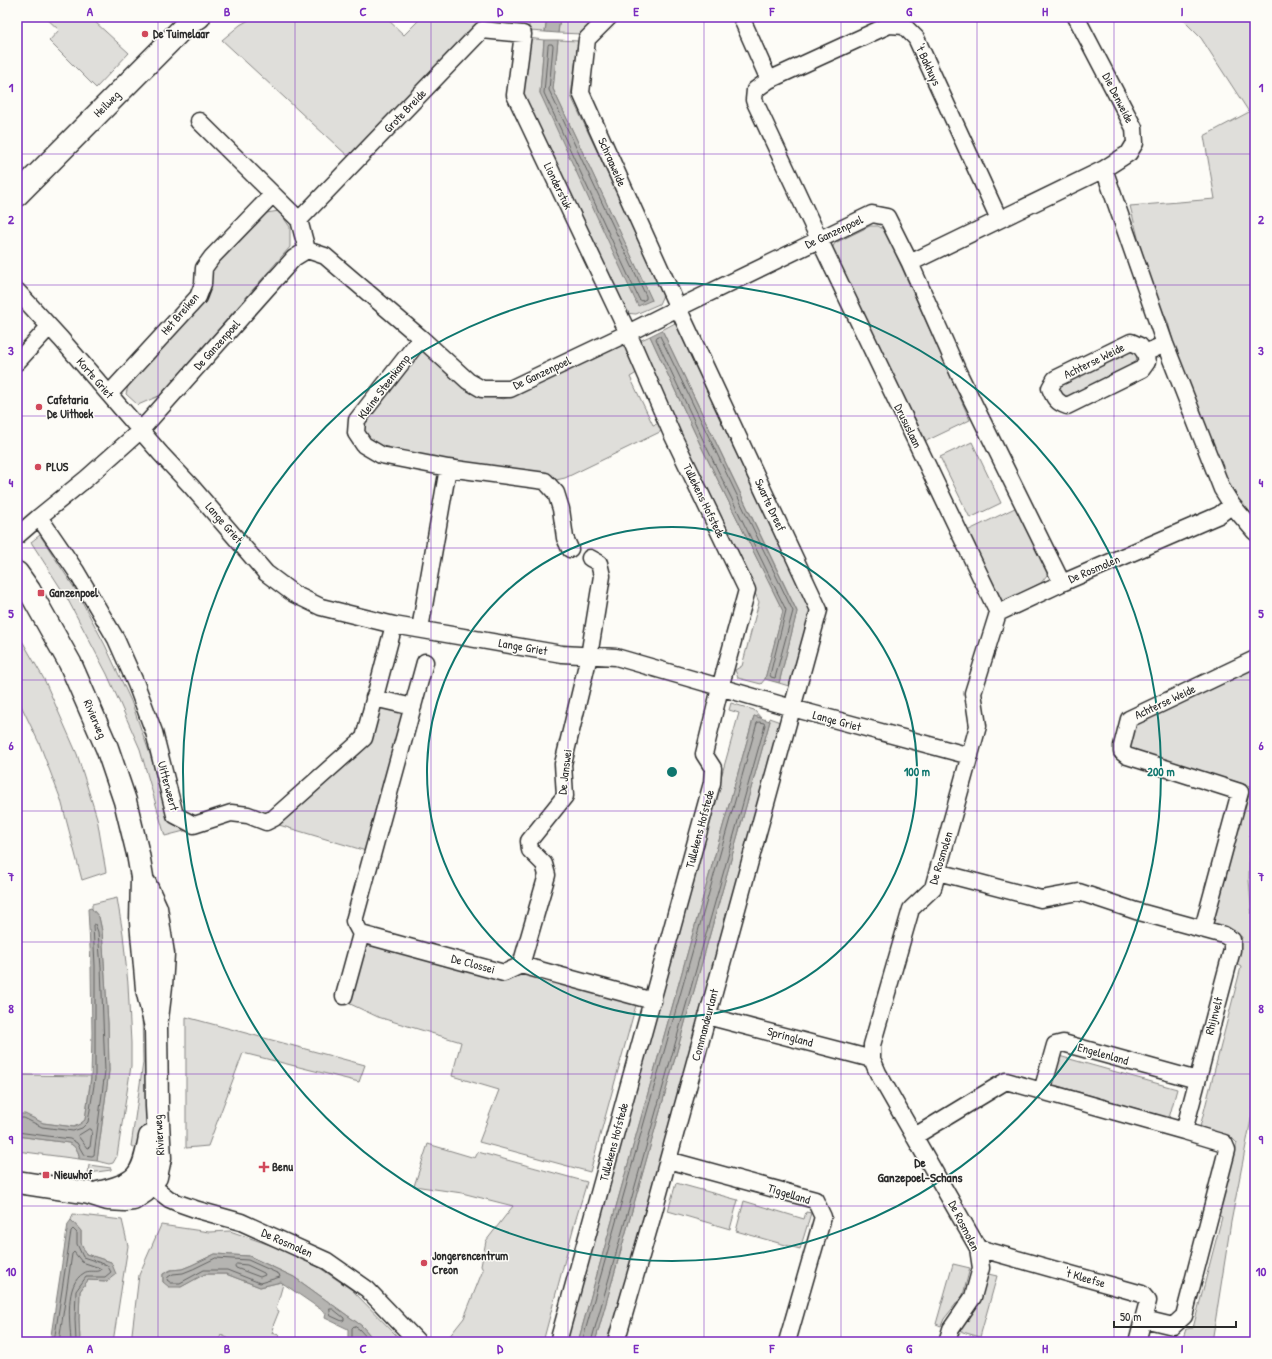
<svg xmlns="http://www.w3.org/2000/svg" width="1272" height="1359" font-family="'Patrick Hand',sans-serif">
<rect width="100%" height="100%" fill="#fdfcf7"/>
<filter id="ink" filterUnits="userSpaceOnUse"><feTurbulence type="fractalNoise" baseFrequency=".025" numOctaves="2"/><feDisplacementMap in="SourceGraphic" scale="8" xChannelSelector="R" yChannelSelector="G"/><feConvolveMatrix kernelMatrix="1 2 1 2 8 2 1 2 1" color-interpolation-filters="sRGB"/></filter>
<g filter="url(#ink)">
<path fill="#dfdeda" stroke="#858482" d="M45 17H94V21L129 53 96 88 49 41 59 30Z
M254 17H385L404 35 422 17H488L350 158 222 40 240 25Z
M523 17H547L545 32 529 31V23Z
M560 17H599L582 34 558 33Z
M1180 17H1255V523L1231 493 1183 382 1168 322 1151 288 1130 206 1215 199 1204 136 1249 112 1201 38Z
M528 38 544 40 540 93 652 301 553 89 558 40 578 41 571 96 664 293 659 304 636 314 624 313 521 95Z
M279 211 290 227V247L161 395 138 405 126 394 130 378 209 269 260 214Z
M870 226H878L885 230 970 420 926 441 831 250 835 243Z
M677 322 812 607 792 687 779 683 797 611 662 330Z
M650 336 700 444 783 611 765 679 761 684 738 678 735 670 742 666 759 602 637 342Z
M626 342 640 371 630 377 653 425 660 423 664 430 565 478 556 480 400 454C383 448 353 437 368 414L424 348 489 396 503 399 513 396Z
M1131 348 1139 356 1138 366 1069 401 1062 398 1058 389 1061 383Z
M972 442 1001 503 970 518 940 457Z
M1017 507 1047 566V575L1041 583 1003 602 967 531Z
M40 535 77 592 105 645 131 701 151 757 169 820 188 830 165 836 140 749 107 674 67 598 31 542Z
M17 632 44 679 77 754 97 818 106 872 82 880 61 800 40 745 17 697Z
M1255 667V790L1253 794 1250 826 1249 879 1255 958V1099L1231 1222 1212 1342H1186L1182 1341 1186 1329 1193 1328 1222 1217 1216 1214 1237 1143 1231 1137 1200 1127 1241 967 1235 963 1242 937 1212 923 1250 786 1128 749 1137 722Z
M731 703 754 710 761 718 754 716 578 1342H563L739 713 729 710Z
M379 708 405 713 366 851 279 825 278 822 369 742Z
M769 718 783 723 609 1342H595L770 721Z
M117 898 123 934 128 984 131 1043V1066L117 1156 113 1163 109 1164 97 1161 109 1071 108 1023 102 931 99 917 92 909V904Z
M365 945 388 949 457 968 513 977 522 973 636 1005 590 1172 479 1142 499 1090 452 1076 461 1042 378 1017 346 1002Z
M142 1010 148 1018C149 1062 151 1106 143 1150L131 1146 143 1063Z
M186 1017 365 1065 359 1082 243 1053 208 1146 186 1148Z
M1059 1056 1177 1089 1169 1118 1051 1084Z
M17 1075 91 1076 85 1120 80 1124 74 1127 43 1123 33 1118 17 1114Z
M17 1136 69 1143C75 1146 80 1152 79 1159L17 1151Z
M428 1144 475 1158 478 1152 587 1182 575 1222 543 1342H445L464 1318 483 1270 481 1266 486 1241 513 1206 462 1193 414 1186Z
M89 1165 111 1168V1170L89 1173 88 1172Z
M676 1183 738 1200 730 1229 668 1211Z
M744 1201 804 1219 806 1212 811 1213 800 1249 736 1231Z
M73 1214 122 1220 128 1246 113 1342H80L79 1319 80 1291 88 1280 107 1281 111 1262 86 1254 81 1243V1231L71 1220Z
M161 1225 209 1232 230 1231 304 1257 352 1290 403 1342H376L362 1326 294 1277 249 1256 215 1254 192 1265 182 1269 171 1270 163 1274V1282L181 1287 204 1274H226L260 1287 281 1282 283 1284 276 1309 279 1311 273 1326 274 1327 272 1333 279 1335 277 1342H236L221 1335 218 1342H131L139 1275Z
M953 1264 970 1268 963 1295 944 1319 941 1326 936 1324Z
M984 1273 997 1276 980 1337 956 1330Z"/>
<path fill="#b5b4b1" stroke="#7e7d7b" d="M547 17H560L558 33 545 32Z
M544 40H558L553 89 652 300 638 306 540 93Z
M662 330 797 612 779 683 765 679 783 611 700 444 650 336Z
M754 716 770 721 595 1342H578Z
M91 908 99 917 102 931 108 1023 109 1071 97 1161 79 1159C80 1152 75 1146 69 1143L17 1136V1114H25L43 1123 74 1127 80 1124 85 1120 91 1079 92 1033 91 966 88 909Z
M71 1220 81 1231V1243L86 1254 111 1262 116 1274 107 1281 88 1280 80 1291 79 1319 80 1342H50L68 1224Z
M215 1254 249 1256 294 1277 362 1326 376 1342H348V1329L325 1318 326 1313 281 1282 260 1287 226 1274H205L181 1287H169L163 1282V1274L171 1270 182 1269 192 1265Z"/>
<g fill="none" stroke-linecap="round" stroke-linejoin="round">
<path stroke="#626261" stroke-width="1" d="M549 44H552L553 46 549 90 646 296V299L642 301 639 299 544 93 548 46Z
M660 336 793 611 775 678 771 677 770 675 786 610 704 442 656 339 657 337Z
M17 1118H24L42 1127 73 1131 82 1128 88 1122 95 1079V966L93 925 95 924 98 932 101 967 105 1071 94 1155 92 1156 84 1155 77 1143 70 1139 17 1132
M89 1129H91L92 1131 90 1147 87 1148 78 1136Z
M216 1258 248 1260 279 1274 280 1277 260 1283 227 1270H204L180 1283H171L167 1280 168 1277 173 1274 183 1273 193 1269Z
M237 1264 247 1265 264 1273 265 1275 260 1277 236 1268 235 1266Z
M330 1309H333L344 1318V1320L342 1321 331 1316Z
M54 1342 71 1231 73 1229 77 1233V1244L83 1257 107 1265 111 1272 105 1277H86L76 1291 75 1319 76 1342
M59 1342 72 1254 74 1252 82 1262 100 1268 101 1270 99 1271C95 1272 88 1270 84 1273 64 1284 70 1323 71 1342
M352 1342V1328L354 1326 359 1329 371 1342
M582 1342 757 723 759 722 764 723 765 725 591 1342"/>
<g stroke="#2b2b2b" stroke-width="19">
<path id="street" d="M609 17 587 39 581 93 678 308 819 610 654 1211 616 1342
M741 17 769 80 755 90 754 100 819 239 998 613
M769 80 889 25 904 26 916 38 999 219
M199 121 299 220 307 250
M1104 169 1165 344 1222 489 1232 505 1255 532
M299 220 482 30 523 34 515 95 628 333 672 434 747 590 720 688 704 754 713 768 712 783 558 1342
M910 263 959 374 1062 583
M17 291 61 339 161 454 191 486 266 573 294 594 321 607 394 625 562 654 616 657 792 708 970 756
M421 338 357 420 356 433 364 445 381 455 448 468 545 481 556 493 561 509 565 538 570 549
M1145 353 1140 346 1131 342 1055 379 1050 388C1054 398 1057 403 1067 406L1142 369 1147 362 1145 353 1165 344
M17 362 49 327
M109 394 198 297 203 284 204 268 212 257 272 195
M39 517 76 571 116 639 136 684 154 732 175 815 194 825 231 813 248 815 266 822 274 818 364 738 394 625
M17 536 39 517 87 478 141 430 294 258 307 250 325 256 421 338 468 381 482 389H510L628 333 678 308 872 214 887 217 910 263 1104 169 1129 153 1135 143 1134 128 1076 17
M420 629 448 468
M425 662 354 921 361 934 504 973 521 965 653 1001
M374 698 413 707
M938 872 1041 899 1079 892 1136 911 1224 935 1232 940V950L1184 1131 1224 1143 1227 1150 1184 1316 1173 1326 1144 1319
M1203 928 1240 792 1127 756 1122 752V746L1129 719 1255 659
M521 965 547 875 544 864 530 850 529 841 565 796 563 764 589 656 602 576 599 563 590 558
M344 996 361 934
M707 1016 872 1059
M1042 1091 1055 1045 1063 1043 1197 1080
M915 1136 1006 1081 1184 1131
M668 1160 815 1200 823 1217 787 1342
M142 1178 169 1199 178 1203 198 1210 241 1222 327 1261 367 1289 418 1342
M978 1248 1142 1294 1148 1301 1137 1342
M947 1342 951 1329 973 1297 981 1268 978 1248 878 1073 872 1059V1045L911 909 933 888 978 726 973 693 998 613 1062 583 1219 515 1232 505"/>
</g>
<g stroke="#2b2b2b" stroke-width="25">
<path id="secondary" d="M17 195 185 26 199 17
M17 573 29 590 70 663 107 748 125 801 138 854 142 877 141 922 147 989 156 1027
M17 1182 89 1193 108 1199 125 1200 133 1199 145 1191 156 1177 160 1158 157 1106 156 1027 161 986 163 954 156 908 145 884
M98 1193C138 1184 143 1177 150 1137"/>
</g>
<use href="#street" stroke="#fdfcf7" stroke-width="16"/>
<use href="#secondary" stroke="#fdfcf7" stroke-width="22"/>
</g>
</g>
<path fill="none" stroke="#7b2cbf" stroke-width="1" stroke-opacity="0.55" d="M158 17V1342M295 17V1342M431 17V1342M568 17V1342M704 17V1342M841 17V1342M977 17V1342M1114 17V1342M17 154H1255M17 285H1255M17 416H1255M17 548H1255M17 680H1255M17 811H1255M17 942H1255M17 1074H1255M17 1206H1255"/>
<g fill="none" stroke="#0f766e" stroke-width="2">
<circle cx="672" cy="772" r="245"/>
<circle cx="672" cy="772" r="489"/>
</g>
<g fill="#d1495b" stroke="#fdfcf7" stroke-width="1.5">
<circle cx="145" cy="34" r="4"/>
<circle cx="39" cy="407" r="4"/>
<circle cx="38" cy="467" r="4"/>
<rect x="37" y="589" width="8" height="8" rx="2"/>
<path d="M262 1161h4v4h4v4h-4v4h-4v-4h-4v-4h4z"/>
<rect x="42" y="1171" width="8" height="8" rx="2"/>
<circle cx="424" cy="1263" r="4"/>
</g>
<g text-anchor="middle" stroke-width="3" stroke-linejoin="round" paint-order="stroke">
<g font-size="12" font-weight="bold" fill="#2b2b2b" stroke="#fdfcf7" text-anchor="start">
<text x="153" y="38">De Tuimelaar</text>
<text x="47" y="404">Cafetaria<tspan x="47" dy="14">De Uithoek</tspan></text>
<text x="46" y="471">PLUS</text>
<text x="49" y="597">Ganzenpoel</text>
<text x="272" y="1171">Benu</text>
<text x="54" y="1179">Nieuwhof</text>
<text x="432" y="1260">Jongerencentrum<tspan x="432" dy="14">Creon</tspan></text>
</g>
<g font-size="12" fill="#2b2b2b" stroke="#fdfcf7">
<text transform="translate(928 65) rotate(65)" y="4">'t Bakhuys</text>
<text transform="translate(1118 98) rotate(63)" y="4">Die Denweide</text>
<text transform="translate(107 104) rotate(-45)" y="4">Heilweg</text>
<text transform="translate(405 111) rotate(-46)" y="4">Grote Breide</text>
<text transform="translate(612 162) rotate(66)" y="4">Schraaweide</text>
<text transform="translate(558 186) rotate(64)" y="4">Lionderstuk</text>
<text transform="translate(834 232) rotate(-25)" y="4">De Ganzenpoel</text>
<text transform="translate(180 314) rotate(-49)" y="4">Het Breiken</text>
<text transform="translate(217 345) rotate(-48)" y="4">De Ganzenpoel</text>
<text transform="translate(1094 361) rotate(-26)" y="4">Achterse Weide</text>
<text transform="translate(542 373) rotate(-25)" y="4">De Ganzenpoel</text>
<text transform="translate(95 378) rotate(49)" y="4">Korte Griet</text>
<text transform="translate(384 387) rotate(-53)" y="4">Kleine Steenkamp</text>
<text transform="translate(908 426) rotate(64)" y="4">Drususlaan</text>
<text transform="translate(704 501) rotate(64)" y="4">Tullekens Hofstede</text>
<text transform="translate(770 505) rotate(65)" y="4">Swarte Dreef</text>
<text transform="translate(224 523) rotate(49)" y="4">Lange Griet</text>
<text transform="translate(1094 569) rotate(-23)" y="4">De Rosmolen</text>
<text transform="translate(523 647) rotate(10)" y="4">Lange Griet</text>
<text transform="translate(1165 702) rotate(-25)" y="4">Achterse Weide</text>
<text transform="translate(95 719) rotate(67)" y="4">Rivierweg</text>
<text transform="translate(837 721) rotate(15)" y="4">Lange Griet</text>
<text transform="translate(565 772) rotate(-83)" y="4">De Janswei</text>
<text transform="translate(168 786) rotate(75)" y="4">Uitterweert</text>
<text transform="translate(700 829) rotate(-75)" y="4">Tullekens Hofstede</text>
<text transform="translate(941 858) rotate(-73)" y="4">De Rosmolen</text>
<text transform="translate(473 964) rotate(15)" y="4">De Clossei</text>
<text transform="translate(1214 1016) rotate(-75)" y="4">Rhijnvelt</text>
<text transform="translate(705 1025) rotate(-75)" y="4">Commandeurlant</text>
<text transform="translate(790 1037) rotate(15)" y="4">Springland</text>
<text transform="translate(1103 1054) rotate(16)" y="4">Engelenland</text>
<text transform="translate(159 1135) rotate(-94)" y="4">Rivierweg</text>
<text transform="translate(614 1142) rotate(-75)" y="4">Tullekens Hofstede</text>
<text transform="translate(789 1194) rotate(17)" y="4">Tiggelland</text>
<text transform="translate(964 1226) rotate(63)" y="4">De Rosmolen</text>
<text transform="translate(287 1243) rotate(24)" y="4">De Rosmolen</text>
<text transform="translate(1085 1278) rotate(16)" y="4">'t Kleefse</text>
</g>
<g font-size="13" font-weight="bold" fill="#2b2b2b" stroke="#fdfcf7">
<text x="920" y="1167">De<tspan x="920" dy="15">Ganzepoel-Schans</tspan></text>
</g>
</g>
<circle cx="672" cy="772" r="6" fill="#0f766e" stroke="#fdfcf7" stroke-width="2"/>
<g font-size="12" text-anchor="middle" font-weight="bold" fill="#0f766e" stroke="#fdfcf7" stroke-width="3" stroke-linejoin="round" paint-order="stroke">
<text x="917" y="776">100 m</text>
<text x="1161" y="776">200 m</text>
</g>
<rect width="1272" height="1359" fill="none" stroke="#fdfcf7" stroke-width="44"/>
<path d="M1114 1321v6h122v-6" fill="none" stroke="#2b2b2b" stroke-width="2"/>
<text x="1120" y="1321" font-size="12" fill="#2b2b2b" stroke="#fdfcf7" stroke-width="3" paint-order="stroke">50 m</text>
<rect x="22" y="22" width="1228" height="1315" fill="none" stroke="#7b2cbf" stroke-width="1.5"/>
<g font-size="13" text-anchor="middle" font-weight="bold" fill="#7b2cbf">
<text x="90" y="16">A</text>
<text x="227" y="16">B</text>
<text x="363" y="16">C</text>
<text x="500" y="16">D</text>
<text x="636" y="16">E</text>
<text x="772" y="16">F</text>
<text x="909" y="16">G</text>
<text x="1045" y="16">H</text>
<text x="1182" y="16">I</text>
<text x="11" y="92">1</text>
<text x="1261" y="92">1</text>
<text x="11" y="224">2</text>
<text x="1261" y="224">2</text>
<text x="11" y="355">3</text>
<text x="1261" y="355">3</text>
<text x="11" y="487">4</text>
<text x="1261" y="487">4</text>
<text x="11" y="618">5</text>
<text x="1261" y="618">5</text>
<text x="11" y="750">6</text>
<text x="1261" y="750">6</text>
<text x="11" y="881">7</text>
<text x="1261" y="881">7</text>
<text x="11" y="1013">8</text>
<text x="1261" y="1013">8</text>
<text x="11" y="1144">9</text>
<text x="1261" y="1144">9</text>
<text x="11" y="1276">10</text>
<text x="1261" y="1276">10</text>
<text x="90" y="1353">A</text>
<text x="227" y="1353">B</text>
<text x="363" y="1353">C</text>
<text x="500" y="1353">D</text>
<text x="636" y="1353">E</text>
<text x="772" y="1353">F</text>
<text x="909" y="1353">G</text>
<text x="1045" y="1353">H</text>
<text x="1182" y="1353">I</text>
</g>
</svg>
